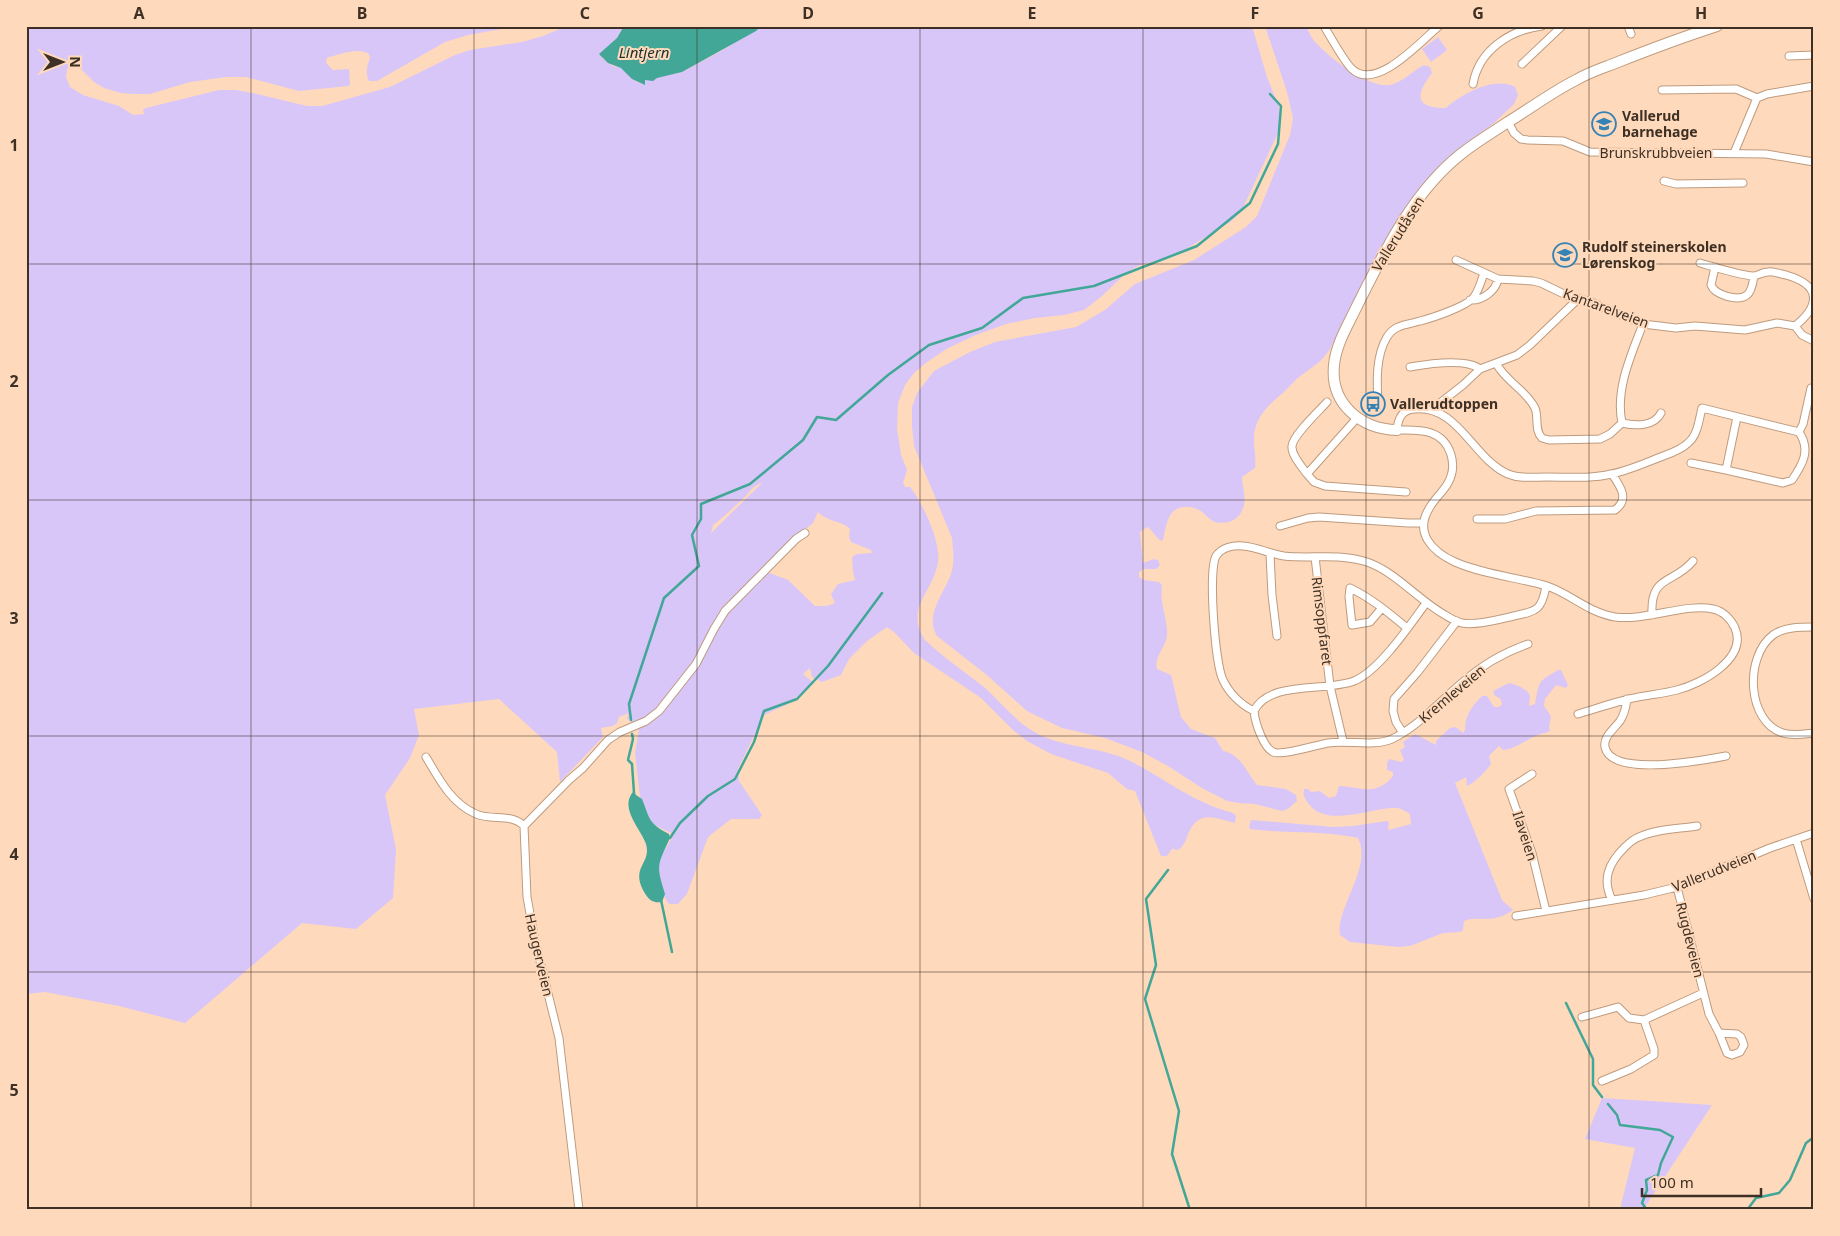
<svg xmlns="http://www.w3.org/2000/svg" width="1840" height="1236" font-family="'Noto Sans',sans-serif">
<rect width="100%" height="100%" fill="#ffd9bb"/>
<path fill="#d8c6f9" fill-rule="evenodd" d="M26 26H518L468 35 445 42 377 81H369C365 73 367 66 370 58L369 54C358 47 342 54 329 57L327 58 326 63 333 70 349 69 350 85 348 86 299 91 246 77H226L190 82 150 94H134L121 93 104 88 94 82 78 66 67 69 66 77 70 87 83 95 119 106 133 115 144 114 143 110 146 108 219 90H236L257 94 307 106H322L390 87 455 55 470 50 522 42 543 36 567 26H624L617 38 604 50 602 58 613 66 622 68 632 79 642 84 645 80 682 72 721 51 761 26H1252L1267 77 1279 107 1280 120 1277 135 1241 212 1230 222 1178 254 1138 266 1126 273 1102 296 1084 310 1064 315 1035 318 1006 324 976 335 948 348 927 362 914 373 905 385 898 403 897 429 901 455 907 470 903 483 905 487H910C923 503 941 542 938 562 933 593 904 608 925 640 944 658 965 672 985 688 1003 704 1017 724 1040 735 1067 748 1100 747 1128 760 1165 778 1191 802 1233 813L1236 816 1235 823C1214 818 1199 809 1188 834 1186 840 1184 846 1178 850L1172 849 1167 856H1161L1135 791 1127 789 1108 773 1051 754 1027 741 1013 730 981 698 914 653 894 632 887 627 867 641 849 659 841 675 822 682 812 677 810 668 803 674 814 683 788 704 764 715 738 769 739 781 762 815 759 819H731L708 837 687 894 678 904H669L661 891 656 864 672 838 671 833 652 824 640 797 635 753 639 730 627 718 629 713 619 717 617 723 613 726 601 728 603 737 560 782 557 752 499 699 414 709 419 735 410 758 385 795 396 849 393 898 356 929 302 923 185 1023 119 1006 45 992 26 994ZM761 483V484L711 533 713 525C725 516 735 506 746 496 752 489 752 487 761 483ZM818 512C827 522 841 520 850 529L849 537 851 542 871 550 872 553 857 554 852 557 853 572 855 580 838 584 831 594 835 603 827 606H815L788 580 767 572 793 539 813 523Z
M1265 26H1306C1309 32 1312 39 1316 43 1329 57 1369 89 1390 85 1403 82 1412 71 1424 65L1430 67 1432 73C1415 95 1415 108 1446 108 1462 94 1494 76 1515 87L1518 95 1514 104 1493 124 1454 152 1435 172 1418 193 1379 249 1330 349C1322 362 1311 368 1299 377 1294 381 1290 386 1285 391 1274 401 1261 410 1256 426 1251 439 1257 455 1255 468L1242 477C1242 487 1247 498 1243 508 1239 520 1228 525 1215 522 1209 520 1205 513 1199 510 1190 505 1178 505 1171 514 1166 521 1165 532 1163 540L1161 541C1155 537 1153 530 1147 527L1140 532 1143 563 1154 559 1158 560 1160 565 1156 569H1144L1139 572V577L1144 580 1159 582 1162 585C1159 604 1168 618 1167 636 1165 649 1154 656 1157 669L1171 675 1181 717 1191 729 1215 738 1223 751C1242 755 1246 772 1257 785L1286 789 1296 795 1297 801 1288 809 1282 811 1255 804 1239 803 1227 801 1202 788 1168 766 1142 752 1105 738 1062 728 1037 716 1027 711 988 676 937 636C924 615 944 594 951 574 955 562 953 550 952 538L914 446 912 426V407L917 393 934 371 970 352 995 342 1076 327 1105 310 1135 284 1194 260 1246 227 1257 216 1290 135 1293 118 1287 92Z
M1438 37 1447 50 1431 62 1422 49Z
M1558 670H1561L1568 685 1566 688 1556 685 1545 699 1544 706 1551 716 1549 727 1550 731C1546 733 1543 733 1538 735 1526 739 1517 749 1503 750L1499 746 1489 756 1491 764C1486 771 1475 783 1467 786L1466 777 1455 783 1502 900 1513 910C1504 916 1496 919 1485 919 1478 919 1471 918 1464 921L1463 930 1460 932 1443 933 1410 946 1398 947 1350 942 1340 935C1335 909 1373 867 1358 838 1323 830 1286 834 1250 829L1249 826 1251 820 1333 827 1353 826 1387 821 1389 822 1388 830 1411 824 1410 814C1405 811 1399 807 1392 808 1368 809 1325 828 1308 803 1304 798 1303 795 1304 789H1308L1311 792 1320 791 1329 798 1336 796 1339 786C1361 787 1376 797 1393 776V772L1387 770V763L1389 759 1401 762 1404 760 1400 750 1405 747 1403 742 1415 734 1436 745V741L1450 728 1456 727 1463 733 1465 730C1465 715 1472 706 1482 696H1487L1494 707H1499L1502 704 1500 698 1495 696 1493 691 1509 683C1515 684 1530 690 1530 697 1530 700 1529 703 1529 706L1535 704C1540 679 1537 683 1558 670Z
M1602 1098 1712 1105 1643 1210 1620 1209 1635 1148 1585 1139Z"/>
<path fill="#42a797" d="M624 26H761L756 31 682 72 657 78 653 81 645 80V85L632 79 621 68 608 63 599 54 617 38Z
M634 791 636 795 642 799C650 819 648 823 669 834L670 838C657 866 656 865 665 894L662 902C654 903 650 901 646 895 628 867 652 865 646 844 641 829 618 807 634 791Z"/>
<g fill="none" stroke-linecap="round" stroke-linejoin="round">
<path stroke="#42a797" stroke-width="2.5" d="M631 720 629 704 664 598 699 566 692 535 701 519V504L750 484 803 440 817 417 836 420 888 375 929 345 982 328 1023 298 1094 286 1197 246 1250 203 1278 144 1281 106 1270 94
M632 734 633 739 628 760 632 764 634 793
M668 838H670L680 823 708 796 735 779 754 742 764 711 797 699 828 666 882 593
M1168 870 1146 899 1156 965 1145 999 1179 1111 1172 1154 1190 1210
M661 900 672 952
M1566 1003 1593 1059V1085L1602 1097
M1608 1104 1617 1115 1620 1125 1660 1130 1673 1137 1661 1163 1658 1175 1646 1180 1647 1190 1642 1203 1647 1210
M1747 1210 1756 1198 1779 1193 1790 1180 1806 1143 1814 1137"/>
<g stroke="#be9b7e" stroke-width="9">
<path id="street" d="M1324 26C1330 36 1345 63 1352 69 1376 92 1421 41 1439 26
M1628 26 1631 34
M1789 56 1814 55
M1522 64 1562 26
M1473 84C1479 50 1510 30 1542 26
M1662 90 1736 89 1757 98
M1508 122 1514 133 1521 139 1528 140 1563 141 1590 152 1766 154 1814 162
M1734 153 1757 98 1767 94 1814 86
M1664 181 1676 184 1743 183
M1456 260 1498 279 1533 281 1541 283 1566 295 1588 301 1643 324 1676 328 1695 326 1745 330 1777 323 1795 326 1802 335 1814 341
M1700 263C1714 267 1739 275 1753 276 1758 276 1762 272 1768 272 1774 271 1780 274 1786 275 1821 285 1821 305 1795 326
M1715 267 1711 285C1715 295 1738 302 1747 295 1752 291 1753 282 1754 276
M1470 300C1482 301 1496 291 1498 279
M1643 324C1631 355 1615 390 1622 423 1635 426 1654 427 1661 413
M1496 363C1505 381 1526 390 1535 408 1539 418 1534 430 1542 438L1549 440 1600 439 1610 434 1622 423
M1410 367C1427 364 1466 358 1480 369
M1378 405C1377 384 1375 357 1387 337 1395 324 1407 325 1420 321 1432 318 1465 307 1473 298 1479 291 1481 281 1484 273
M1431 410 1463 385 1480 369 1517 355 1530 345 1578 299
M1357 418 1307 474 1314 482 1325 486 1406 492
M1799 432 1803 424 1811 388
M1691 463 1726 470
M1307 474C1302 467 1291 455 1292 446 1293 435 1319 411 1327 402
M1477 519H1505L1536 511 1615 510C1630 499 1620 486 1612 474
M1280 526 1308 518 1319 517 1408 523H1424
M1270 554 1272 595 1277 636
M1315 557 1330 686 1343 741
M1382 608 1370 622 1352 625 1349 597 1350 588C1371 598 1389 613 1407 628
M1652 615C1650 574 1673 585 1693 561
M1814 627C1800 627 1784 627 1773 635 1744 657 1747 722 1783 733 1793 736 1804 734 1814 733
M1627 699C1626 707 1624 715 1620 721 1614 729 1603 737 1605 747 1611 778 1705 760 1726 756
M1254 711C1241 705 1229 693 1223 680 1215 664 1208 571 1216 556 1222 547 1234 545 1243 546 1257 547 1270 554 1284 556 1311 559 1340 553 1367 562 1396 572 1418 600 1445 615 1450 618 1456 622 1462 623 1476 626 1500 619 1514 616 1537 611 1542 610 1546 586
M1254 711C1255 722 1263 747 1273 752 1281 756 1317 745 1328 743 1348 740 1375 747 1392 739 1420 725 1439 702 1463 682 1482 665 1505 652 1528 644
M1254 711C1269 680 1326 692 1354 681 1379 671 1410 625 1426 603
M1578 714C1595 709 1612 703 1629 699 1645 695 1662 694 1677 690 1701 684 1748 659 1735 628 1731 619 1723 611 1713 609 1686 603 1646 621 1615 617 1589 613 1571 594 1547 586 1516 577 1485 575 1455 562 1433 552 1413 533 1430 507 1435 498 1443 492 1448 483 1458 465 1451 440 1431 433 1420 429 1408 430 1397 430 1398 418 1402 410 1414 409 1458 404 1473 459 1508 474 1520 479 1534 477 1546 477 1568 477 1590 479 1611 474 1627 471 1643 464 1658 458 1668 454 1680 451 1688 443 1698 435 1699 419 1702 408L1799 432C1811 450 1803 464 1792 480L1783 483 1726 470 1737 417
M1403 733 1396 722 1393 711 1394 699 1417 673 1457 621
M426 757C439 779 451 803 476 814 492 821 512 813 524 826L527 897 535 941 559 1038 579 1210
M1532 774 1509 789 1532 853 1546 911
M524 826 569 780 583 768 608 740 620 732 646 721 659 711 696 664 714 629 725 611 796 539 805 533
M1796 839 1814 899
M1677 887 1709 1014 1719 1033 1737 1034 1741 1037 1744 1045 1740 1052 1732 1055 1727 1053 1719 1033
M1612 900C1602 880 1608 864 1624 848 1628 844 1633 839 1639 837 1656 829 1678 829 1697 826
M1516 916 1644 895 1677 887 1770 848 1814 833
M1582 1017 1618 1007 1629 1018 1644 1020 1703 993
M1602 1081 1631 1069 1654 1055V1049L1644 1020"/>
</g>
<g stroke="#be9b7e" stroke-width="12">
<path id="secondary" d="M1397 430C1361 429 1330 404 1334 365 1336 344 1348 325 1357 306 1384 252 1413 192 1461 154 1476 142 1493 132 1508 122 1531 108 1552 92 1576 80 1589 72 1603 68 1618 62 1651 49 1683 37 1717 26"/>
</g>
<use href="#street" stroke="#fff" stroke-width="7"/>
<use href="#secondary" stroke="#fff" stroke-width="10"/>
</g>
<path fill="none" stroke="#3e3024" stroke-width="1" stroke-opacity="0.55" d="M251 26V1210M474 26V1210M697 26V1210M920 26V1210M1143 26V1210M1366 26V1210M1589 26V1210M26 264H1814M26 500H1814M26 736H1814M26 972H1814"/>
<defs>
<g id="school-ring" transform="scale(1.25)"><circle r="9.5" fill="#ffd9bb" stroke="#3582b5" stroke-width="1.5"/><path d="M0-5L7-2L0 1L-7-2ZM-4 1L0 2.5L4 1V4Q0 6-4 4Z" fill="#3582b5"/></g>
<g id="bus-ring" transform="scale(1.25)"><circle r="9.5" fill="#ffd9bb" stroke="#3582b5" stroke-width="1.5"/><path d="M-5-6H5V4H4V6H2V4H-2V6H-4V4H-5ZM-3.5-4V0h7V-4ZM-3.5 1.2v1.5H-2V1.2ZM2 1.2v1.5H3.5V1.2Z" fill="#3582b5"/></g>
</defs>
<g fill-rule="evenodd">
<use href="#school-ring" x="1604" y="124"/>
<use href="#school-ring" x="1565" y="255"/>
<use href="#bus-ring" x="1373" y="404"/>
</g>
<g text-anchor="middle" stroke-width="4" stroke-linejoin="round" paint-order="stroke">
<g font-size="14" font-weight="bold" fill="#3e3024" stroke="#ffd9bb" text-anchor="start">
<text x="1622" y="121">Vallerud<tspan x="1622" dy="16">barnehage</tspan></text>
<text x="1582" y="252">Rudolf steinerskolen<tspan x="1582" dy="16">Lørenskog</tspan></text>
<text x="1390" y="409">Vallerudtoppen</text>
</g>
<g font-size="14" fill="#3e3024" stroke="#ffd9bb">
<text x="1656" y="158">Brunskrubbveien</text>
<text transform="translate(1398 234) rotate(-58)" y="5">Vallerudåsen</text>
<text transform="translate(1606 308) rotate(20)" y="5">Kantarelveien</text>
<text transform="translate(1322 621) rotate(83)" y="5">Rimsoppfaret</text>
<text transform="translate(1452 694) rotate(-40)" y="5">Kremleveien</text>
<text transform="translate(1525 836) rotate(72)" y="5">Ilaveien</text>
<text transform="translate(1714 871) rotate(-22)" y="5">Vallerudveien</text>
<text transform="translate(1690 940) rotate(76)" y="5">Rugdeveien</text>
<text transform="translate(539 955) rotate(77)" y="5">Haugerveien</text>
</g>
<g font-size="15" font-style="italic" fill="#19302c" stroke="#ffd9bb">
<text x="644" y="58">Lintjern</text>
</g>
</g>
<rect width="1840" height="1236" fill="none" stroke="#ffd9bb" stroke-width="55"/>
<g transform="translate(62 62) rotate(90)" stroke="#ffd9bb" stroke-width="4" paint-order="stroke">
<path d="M0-4L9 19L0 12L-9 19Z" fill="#3e3024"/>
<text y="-8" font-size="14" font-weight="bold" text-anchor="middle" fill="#3e3024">N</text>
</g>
<path d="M1642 1188v8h119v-8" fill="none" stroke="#3e3024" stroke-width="2.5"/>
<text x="1650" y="1188" font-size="15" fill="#3e3024" stroke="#ffd9bb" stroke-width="4" paint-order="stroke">100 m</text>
<rect x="28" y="28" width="1784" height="1180" fill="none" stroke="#3e3024" stroke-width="2"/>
<g font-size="16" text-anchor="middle" font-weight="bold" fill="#3e3024">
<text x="139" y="19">A</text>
<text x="362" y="19">B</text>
<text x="585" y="19">C</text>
<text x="808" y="19">D</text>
<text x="1032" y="19">E</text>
<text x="1255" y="19">F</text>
<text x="1478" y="19">G</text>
<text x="1701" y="19">H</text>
<text x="14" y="151">1</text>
<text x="14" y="387">2</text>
<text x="14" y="624">3</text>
<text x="14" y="860">4</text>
<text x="14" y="1096">5</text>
</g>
</svg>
